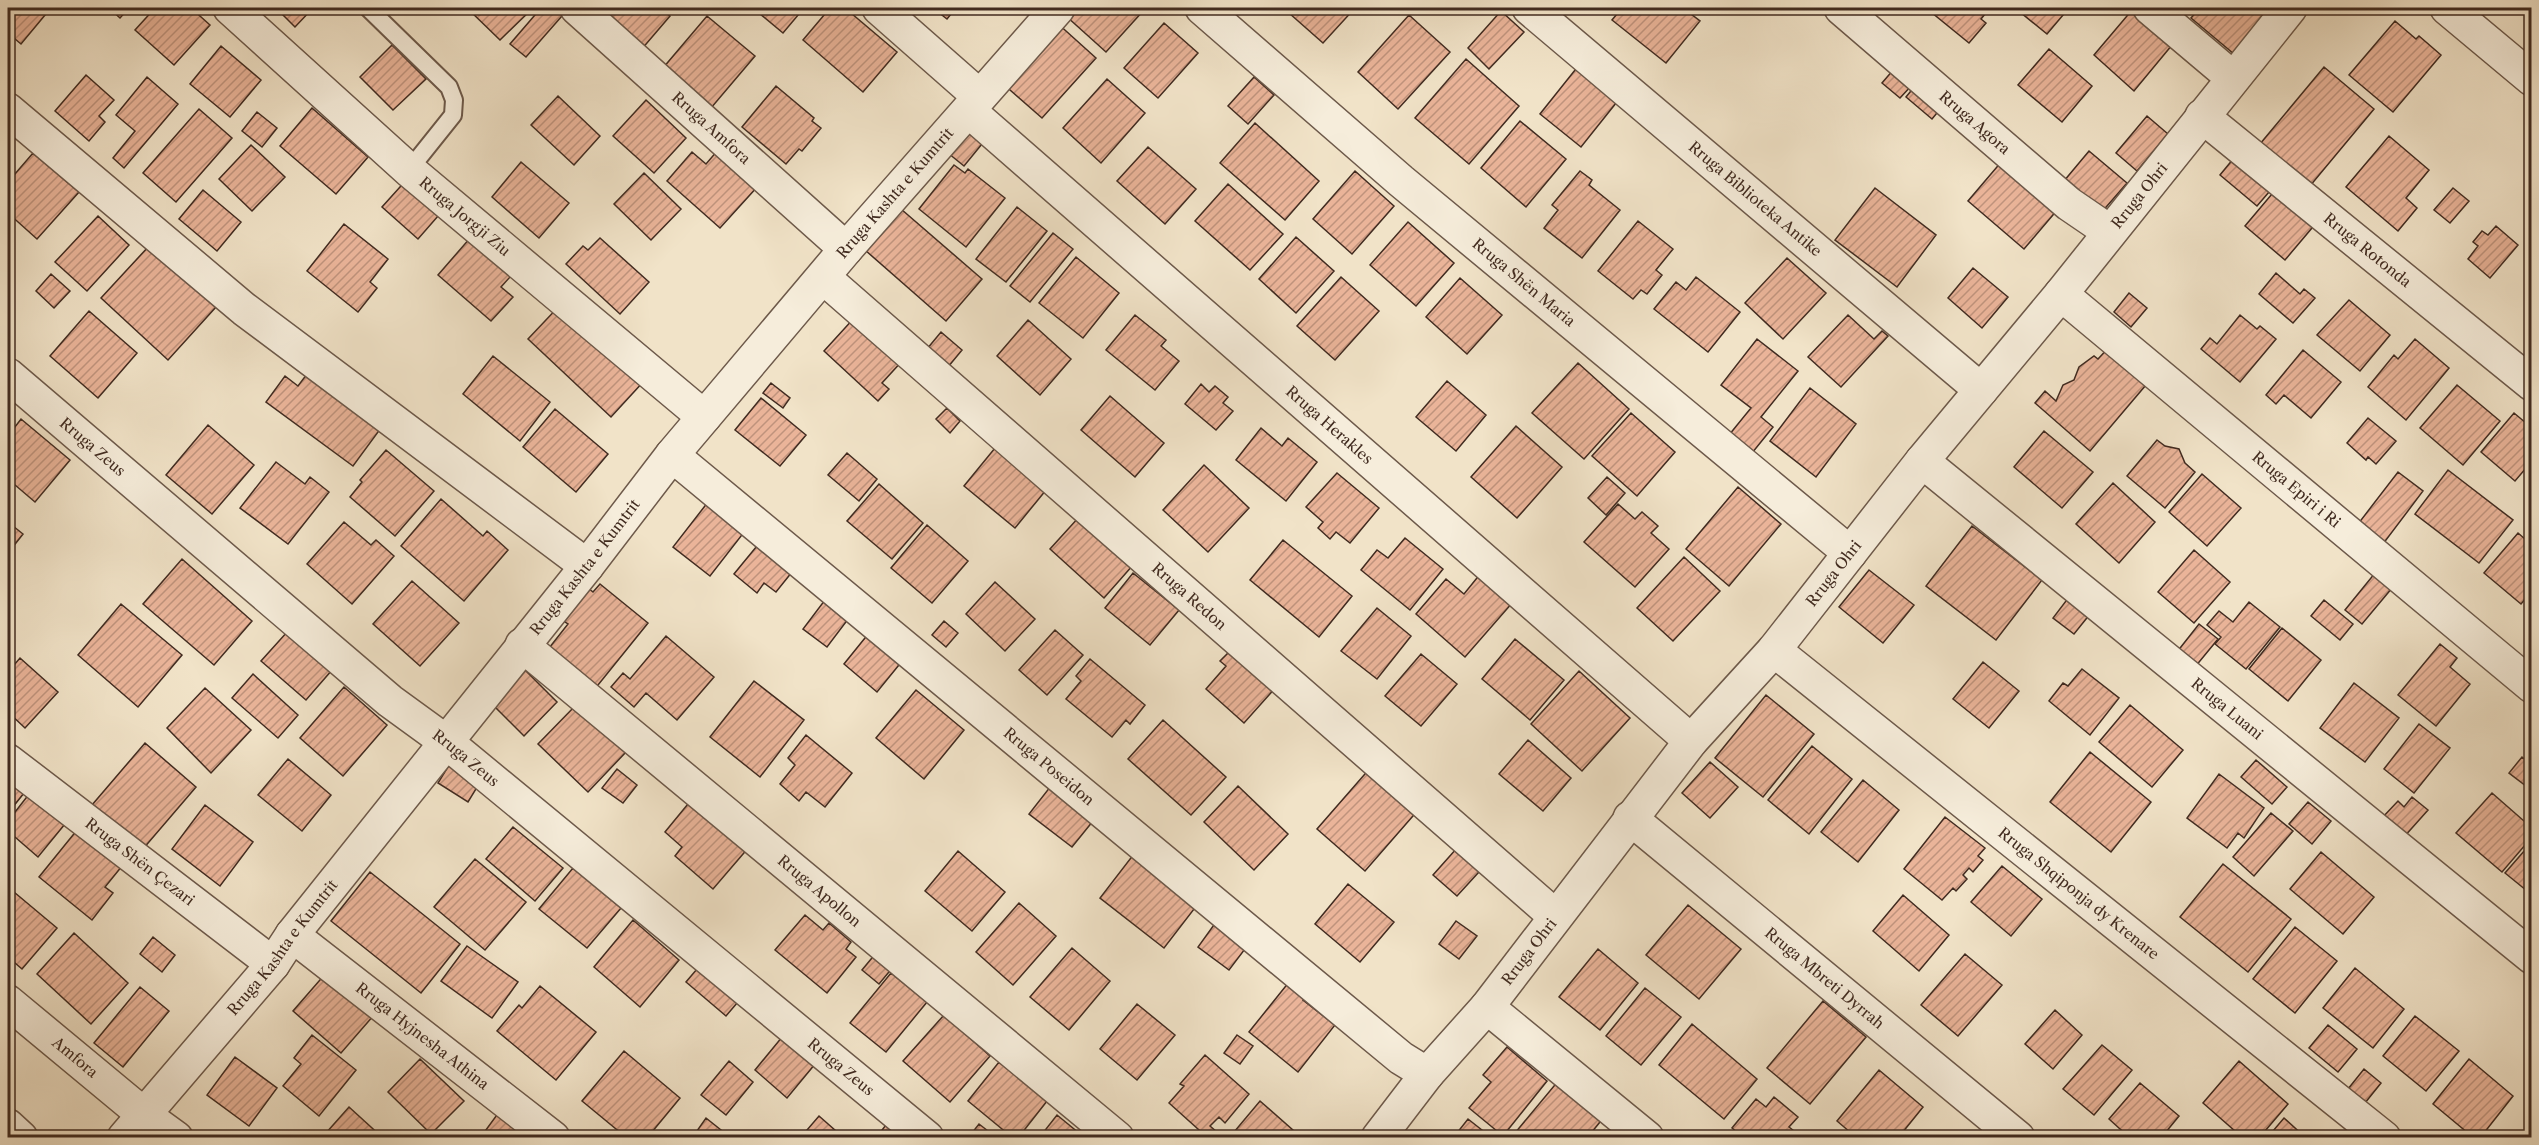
<svg xmlns="http://www.w3.org/2000/svg" width="2539" height="1145" font-family="'Libre Caslon Text',serif">
<defs>
<pattern id="building-hatch" width="6" height="6" patternUnits="userSpaceOnUse" patternTransform="scale(1.5)"><rect width="6" height="6" fill="#eab499"/><path d="M-1 1l2-2M0 6l6-6M5 7l2-2" fill="none" stroke="#bf937c"/></pattern>
</defs>
<rect width="100%" height="100%" fill="#f1e3c8"/>
<filter id="stains"><feTurbulence type="fractalNoise" baseFrequency=".00333" numOctaves="4"/><feColorMatrix values="0 0 0 0 .2 0 0 0 0 .09 0 0 0 0 .02 0 0 0 .5 -.17"/></filter>
<radialGradient id="worn" r=".72"><stop offset=".6" stop-color="#630" stop-opacity="0"/><stop offset="1" stop-color="#630" stop-opacity=".3"/></radialGradient>
<path fill="url(#building-hatch)" stroke="#412b20" stroke-width="1.5" d="M8 8H36L45 15 21 44 8 33Z
M109 8H129L120 18Z
M155 8H191L210 25 174 65 135 30Z
M276 8H313L295 27Z
M467 8H533L500 40Z
M541 8H569L526 57 510 44Z
M615 8H660L670 16 641 50 605 19Z
M753 8H804L783 33Z
M830 8H845L897 52 863 92 803 40Z
M933 8H956L947 19Z
M1074 8H1139L1143 11 1106 52 1066 16Z
M1294 8H1355L1323 43 1289 13Z
M1622 8H1683L1700 21 1666 63 1612 20Z
M1926 8H1990L1981 19 1986 23 1969 43Z
M2015 8H2069L2047 34Z
M2200 8H2274L2234 54 2191 18Z
M2132 10 2172 45 2134 91 2094 55Z
M1501 11 1524 32 1489 69 1468 48Z
M1409 15 1450 52 1398 109 1358 72Z
M707 16 755 56 711 108 663 68Z
M2395 21 2416 39 2419 36 2441 55 2393 112 2349 75Z
M1056 22 1096 58 1042 118 1002 83Z
M1164 23 1198 53 1158 98 1124 68Z
M392 45 426 79 393 110 360 77Z
M221 46 261 80 230 117 190 84Z
M2049 49 2092 86 2062 122 2018 85Z
M1466 59 1519 106 1469 164 1415 118Z
M1579 65 1620 98 1581 147 1540 114Z
M2324 67 2374 109 2310 186 2260 144Z
M1894 69 1912 85 1900 98 1882 83Z
M86 75 114 100 99 116 105 122 89 141 55 111Z
M147 77 178 104 124 168 113 158 135 131 116 115Z
M1254 77 1274 95 1248 124 1228 106Z
M1107 79 1145 113 1101 163 1063 128Z
M776 86 814 118 812 121 821 128 802 151 799 149 786 164 742 127Z
M1915 86 1941 108 1932 119 1906 97Z
M558 96 600 136 574 165 531 125Z
M646 100 686 138 654 173 613 136Z
M312 108 368 157 336 194 280 146Z
M199 109 232 138 176 202 143 173Z
M257 112 277 128 262 147 242 131Z
M2147 116 2168 134 2137 171 2116 153Z
M1520 121 1566 159 1526 207 1481 168Z
M966 122 986 139 964 166 943 149Z
M1255 123 1319 181 1285 220 1220 163Z
M2389 136 2429 170 2406 198 2417 208 2398 231 2346 187Z
M251 145 285 177 252 211 219 179Z
M1148 147 1196 189 1165 224 1117 181Z
M718 150 758 186 720 228 667 181 692 152 706 164Z
M2089 151 2127 183 2101 213 2064 181Z
M33 153 79 192 37 239 8 213V182Z
M2238 153 2275 185 2257 206 2220 175Z
M2002 161 2058 209 2024 249 1968 201Z
M521 162 569 203 539 238 492 197Z
M954 165 965 173 968 169 1005 198 966 247 919 209Z
M1355 171 1394 206 1352 254 1313 219Z
M1580 171 1592 180 1589 185 1620 210 1582 258 1544 228 1558 210 1552 205Z
M644 173 681 209 651 240 614 204Z
M409 177 445 208 418 239 382 207Z
M1228 184 1283 234 1250 270 1195 221Z
M1875 188 1936 235 1897 287 1835 240Z
M2277 188 2317 222 2285 260 2245 226Z
M2453 188 2469 201 2450 223 2434 210Z
M203 190 241 222 217 251 179 219Z
M1017 207 1047 231 1006 282 976 259Z
M901 209 982 279 946 321 865 250Z
M98 216 129 245 87 291 55 262Z
M1638 221 1673 249 1656 270 1662 275 1647 294 1641 290 1633 299 1598 271Z
M1408 222 1454 263 1416 306 1370 265Z
M344 224 388 259 370 282 377 288 358 312 307 271Z
M2496 226 2518 245 2490 278 2468 259 2478 246 2473 242 2482 231 2488 235Z
M477 230 519 267 501 287 513 297 491 321 438 275Z
M1053 233 1073 249 1030 302 1010 286Z
M1296 237 1334 271 1296 313 1259 279Z
M600 238 649 282 620 314 566 264 583 246 588 250Z
M149 246 216 307 168 360 101 298Z
M1076 257 1119 293 1083 338 1039 303Z
M1787 258 1826 293 1783 339 1745 303Z
M1973 268 2008 297 1982 328 1948 298Z
M2276 273 2300 294 2304 289 2315 298 2293 323 2259 294Z
M51 274 70 291 54 308 36 291Z
M1341 277 1379 311 1335 360 1297 326Z
M1696 277 1740 312 1708 352 1654 309 1676 282 1686 290Z
M1460 278 1502 315 1467 354 1426 317Z
M2129 293 2147 308 2131 327 2114 312Z
M2349 300 2390 335 2360 371 2317 335Z
M562 303 644 381 611 417 528 339Z
M89 311 137 353 98 398 50 356Z
M1135 315 1166 340 1161 346 1179 361 1155 390 1106 350Z
M1848 315 1874 339 1882 331 1888 336 1841 387 1808 357Z
M2240 315 2257 329 2260 326 2276 339 2240 382 2201 349 2210 338 2217 344Z
M855 317 903 360 882 383 889 389 878 401 824 351Z
M1028 320 1071 359 1040 395 997 356Z
M941 332 962 350 948 367 927 349Z
M1757 339 1798 371 1761 417 1773 427 1748 458 1725 440 1751 408 1721 385Z
M2415 339 2449 368 2406 420 2368 387 2394 355 2398 359Z
M2111 345 2151 379 2090 451 2035 403 2045 391 2056 401 2063 385 2074 380 2079 367 2094 356 2098 359Z
M2303 350 2341 382 2311 418 2284 395 2276 404 2266 395Z
M493 356 550 402 520 441 463 394Z
M1578 363 1629 409 1584 459 1532 413Z
M307 374 381 428 353 466 266 402 285 376 298 386Z
M1447 381 1486 415 1456 451 1416 417Z
M771 383 790 398 783 408 763 393Z
M1201 384 1209 392 1215 386 1228 397 1223 403 1233 411 1216 430 1185 404Z
M2457 385 2500 421 2463 465 2420 428Z
M1810 388 1856 424 1816 477 1770 441Z
M1110 396 1164 443 1135 477 1081 430Z
M761 398 806 435 780 466 735 430Z
M947 408 960 421 950 433 936 419Z
M555 409 608 454 576 492 523 447Z
M1631 413 1675 452 1637 496 1592 456Z
M2514 413 2532 428V461L2515 481 2481 452Z
M2368 418 2396 441 2376 464 2368 457 2366 460 2347 443Z
M21 419 70 460 35 502 8 479V436Z
M208 425 254 465 212 514 166 475Z
M1516 426 1562 467 1517 518 1471 477Z
M1261 428 1282 446 1288 438 1317 462 1286 501 1236 460Z
M2044 431 2093 472 2062 508 2014 467Z
M2157 440 2165 446 2179 449 2185 463 2195 472 2165 508 2127 476Z
M995 448 1046 490 1015 528 964 486Z
M386 450 434 491 395 536 350 497 362 482 360 480Z
M847 453 877 479 859 501 828 475Z
M276 462 305 484 310 477 329 492 288 544 240 508Z
M1204 465 1249 508 1208 552 1163 510Z
M2448 470 2513 520 2479 563 2415 514Z
M2398 472 2423 491 2383 544 2358 524Z
M1337 473 1379 508 1350 543 1336 532 1330 539 1318 528 1323 522 1306 507Z
M2202 474 2241 508 2207 546 2169 512Z
M1607 477 1625 493 1606 515 1588 498Z
M2113 483 2155 522 2119 563 2076 524Z
M879 484 923 523 892 559 847 521Z
M1738 487 1781 524 1729 586 1686 549Z
M441 499 483 536 487 531 508 550 464 601 401 546Z
M708 502 745 531 710 576 673 547Z
M1618 504 1635 519 1642 512 1658 526 1651 533 1669 549 1635 587 1584 542Z
M1079 517 1133 565 1104 598 1050 549Z
M8 522 23 534 8 553Z
M344 522 371 545 376 540 394 556 352 604 307 564Z
M927 525 968 561 932 603 891 568Z
M1972 526 2042 580 1996 640 1926 586Z
M2518 533 2532 545V591L2521 604 2484 573Z
M766 535 800 562 776 592 764 583 757 593 734 574Z
M1405 538 1443 569 1410 610 1361 570 1377 550 1388 558Z
M1283 540 1352 596 1319 637 1250 580Z
M2194 550 2230 582 2194 623 2158 592Z
M1684 557 1720 591 1673 641 1637 608Z
M182 559 252 621 214 665 143 604Z
M1869 570 1914 605 1883 643 1839 607Z
M1133 573 1179 610 1150 645 1105 608Z
M1481 573 1520 594 1465 657 1416 614 1446 579 1464 594Z
M2375 573 2392 588 2362 624 2345 610Z
M412 581 459 623 420 666 373 624Z
M995 582 1035 619 1005 651 966 614Z
M600 584 648 623 594 690 546 652 568 624 562 620 588 588 593 592Z
M831 592 855 610 827 647 803 629Z
M2069 597 2090 614 2074 634 2053 618Z
M2324 600 2353 624 2340 640 2311 616Z
M2249 602 2280 627 2246 669 2215 644 2221 637 2207 625 2219 611 2233 622Z
M121 604 182 655 138 707 78 655Z
M1377 608 1411 636 1377 679 1341 651Z
M944 621 958 633 946 647 932 635Z
M2199 624 2218 639 2195 667 2177 652Z
M873 628 907 655 877 692 844 664Z
M2282 628 2321 660 2288 701 2249 669Z
M1055 630 1083 655 1047 695 1019 670Z
M288 631 332 670 306 700 261 661Z
M666 636 714 677 677 720 646 693 634 707 611 687 623 673 630 679Z
M1515 639 1564 680 1530 720 1482 679Z
M2440 644 2457 658 2450 667 2470 684 2436 726 2398 695Z
M1233 648 1277 686 1244 723 1206 689 1226 666 1220 661Z
M1421 654 1457 684 1421 726 1385 696Z
M20 658 58 692 25 728 8 712V672Z
M1090 659 1145 705 1130 724 1126 720 1112 737 1066 699 1081 681 1076 676Z
M1983 662 2019 691 1989 728 1953 699Z
M523 668 557 702 524 736 490 702Z
M2082 669 2119 698 2090 735 2049 701 2063 683 2068 686Z
M1579 671 1630 718 1582 771 1531 724Z
M253 674 298 715 278 738 232 698Z
M754 681 804 720 760 777 710 737Z
M2354 683 2399 718 2365 762 2320 728Z
M344 687 387 725 343 776 300 738Z
M205 688 251 730 211 773 167 728Z
M916 690 964 730 924 779 876 738Z
M1766 695 1814 734 1763 797 1715 758Z
M576 705 626 752 588 792 538 744Z
M2130 705 2183 750 2152 787 2099 742Z
M1163 720 1226 777 1191 815 1128 759Z
M2419 724 2450 748 2414 793 2384 769Z
M806 735 852 773 825 807 806 792 799 801 780 784 795 765 788 758Z
M1528 740 1571 778 1543 811 1499 774Z
M145 743 196 787 143 849 92 805Z
M1812 746 1852 779 1809 834 1768 800Z
M2090 752 2151 802 2111 852 2050 802Z
M2522 757 2532 765 2530 789 2509 773Z
M288 759 331 795 302 831 258 795Z
M2256 760 2287 787 2272 804 2241 777Z
M1710 762 1738 787 1710 818 1682 793Z
M449 765 479 784 468 802 438 783Z
M1371 767 1419 809 1365 871 1317 829Z
M617 769 637 785 623 803 602 788Z
M8 772 28 788 8 813Z
M2219 774 2264 808 2244 838 2238 833 2227 848 2187 818Z
M1863 780 1899 810 1858 862 1821 832Z
M1054 782 1097 816 1072 847 1029 814Z
M1238 786 1288 834 1254 870 1204 822Z
M33 789 69 819 38 857 8 831V821Z
M2492 793 2532 828V837L2502 872 2456 833Z
M2412 797 2428 810 2404 837 2382 818 2398 801 2404 807Z
M692 799 749 847 713 889 675 856 682 847 665 832Z
M2308 802 2331 821 2312 844 2289 824Z
M205 805 253 842 220 886 172 849Z
M2271 813 2293 831 2254 876 2233 857Z
M1945 817 1985 848 1978 856 1983 860 1973 872 1969 868 1963 875 1967 879 1956 891 1953 888 1942 900 1904 869Z
M513 827 563 868 535 901 486 859Z
M77 830 122 866 105 887 113 893 92 920 39 877Z
M1465 839 1489 861 1457 896 1433 875Z
M2532 842V895L2505 873Z
M1137 850 1201 900 1164 948 1100 898Z
M958 851 1005 892 972 931 925 891Z
M2321 852 2374 897 2343 934 2290 889Z
M475 859 526 902 485 950 434 907Z
M2223 864 2291 919 2248 972 2180 917Z
M2002 866 2042 899 2011 936 1971 902Z
M573 868 621 908 587 948 539 909Z
M370 872 460 944 421 993 331 921Z
M1348 884 1394 922 1360 962 1315 924Z
M8 887 57 928 22 969 8 957Z
M1903 895 1949 935 1919 971 1873 931Z
M1019 903 1056 936 1013 985 976 952Z
M1688 905 1741 949 1699 999 1646 955Z
M805 915 823 930 829 923 851 942 846 949 856 957 827 993 775 950Z
M633 920 679 960 640 1007 594 967Z
M1456 921 1477 936 1459 959 1439 944Z
M1216 922 1248 945 1229 970 1198 947Z
M2295 927 2337 961 2295 1013 2253 979Z
M74 933 128 983 91 1024 37 974Z
M153 937 175 955 162 972 140 954Z
M467 946 518 982 492 1018 441 981Z
M881 947 898 961 879 984 862 970Z
M1072 948 1110 981 1069 1030 1030 997Z
M1598 949 1638 983 1600 1030 1559 997Z
M1965 954 2002 985 1958 1036 1921 1005Z
M703 962 743 996 726 1016 686 982Z
M2355 968 2404 1009 2373 1048 2323 1008Z
M326 973 374 1015 341 1053 293 1011Z
M891 973 927 1002 886 1052 850 1023Z
M1289 982 1306 996 1303 1000 1335 1025 1298 1072 1249 1032Z
M540 986 596 1032 556 1080 497 1031 519 1005 522 1008Z
M140 987 169 1011 123 1067 94 1043Z
M1645 988 1681 1017 1641 1065 1606 1036Z
M1823 1001 1866 1037 1810 1104 1767 1068Z
M1137 1004 1175 1035 1137 1080 1100 1049Z
M2055 1010 2082 1035 2053 1069 2025 1044Z
M944 1015 990 1056 950 1102 903 1061Z
M2415 1016 2459 1051 2426 1091 2383 1056Z
M1692 1024 1757 1079 1724 1119 1659 1065Z
M2328 1025 2357 1049 2338 1072 2309 1048Z
M787 1031 820 1058 787 1098 755 1070Z
M312 1035 356 1070 319 1116 283 1086 301 1064 294 1058Z
M1237 1035 1253 1046 1240 1064 1224 1053Z
M2102 1045 2132 1070 2094 1115 2063 1089Z
M1507 1047 1547 1081 1503 1136 1469 1108 1491 1082 1483 1075Z
M624 1051 680 1098 647 1138H627L582 1101Z
M1205 1055 1249 1094 1225 1123 1219 1117 1210 1126 1217 1132 1212 1138H1208L1169 1103 1184 1086 1180 1084Z
M235 1057 277 1088 249 1126 207 1095Z
M420 1059 464 1101 431 1134 388 1092Z
M2469 1059 2513 1096 2480 1138H2474L2433 1104Z
M729 1061 753 1082 726 1115 701 1095Z
M2239 1061 2288 1104 2259 1138H2243L2203 1103Z
M999 1062 1047 1101 1018 1138H1013L968 1101Z
M2364 1069 2381 1083 2361 1108 2344 1094Z
M1879 1070 1923 1107 1898 1138H1857L1837 1121Z
M1559 1080 1604 1117 1587 1138H1520L1515 1133Z
M2140 1083 2179 1116 2161 1138H2130L2109 1119Z
M1774 1097 1798 1117 1789 1127 1803 1138H1744L1732 1128 1756 1099 1766 1107Z
M1260 1101 1302 1138H1229Z
M349 1107 383 1138H331L326 1133Z
M502 1108 542 1138H480Z
M1057 1115 1085 1138H1039Z
M819 1116 844 1138H796L798 1135 801 1137Z
M892 1117 922 1138H876Z
M706 1118 731 1138H692Z
M2284 1118 2306 1138H2267Z
M1468 1119 1492 1138H1453Z
M979 1124 997 1138H968Z"/>
<g fill="none" stroke-linecap="round" stroke-linejoin="round">
<g stroke="#6d594a" stroke-width="20">
<path id="service" d="M368 8 449 87 454 100 453 115 409 170"/>
</g>
<g stroke="#6d594a" stroke-width="36">
<g id="minor">
<path id="s1" d="M230 8 409 170 704 417"/>
<path id="s2" d="M577 8 846 249"/>
<path d="M879 8 979 96"/>
<path id="s3" d="M1202 8 1401 181 1850 553"/>
<path id="s4" d="M1529 8 1981 390"/>
<path id="s5" d="M1841 8 2069 204 2110 232"/>
<path d="M2150 8 2233 78"/>
<path d="M2447 8 2532 79"/>
<path d="M8 110 244 309 587 566"/>
<path id="s6" d="M969 111 1691 741"/>
<path id="s7" d="M2202 116 2532 384"/>
<path id="s8" d="M823 277 1555 916"/>
<path id="s9" d="M2061 294 2532 686"/>
<path id="s10" d="M8 375 390 701 445 741 927 1138"/>
<path id="s11" d="M672 455 1401 1058 1427 1074"/>
<path id="s12" d="M1922 461 2532 957"/>
<path id="s13" d="M522 645 1117 1138"/>
<path id="s14" d="M1774 650 2384 1138"/>
<path id="s15" d="M8 761 273 964"/>
<path id="s16" d="M1630 818 2018 1138"/>
<path id="s17" d="M292 935 553 1138"/>
<path id="s18" d="M8 1002 143 1114 176 1138"/>
<path d="M1487 1007 1647 1138"/>
<path d="M8 1126 21 1138"/>
<path id="s19" d="M124 1138 273 964 292 935 587 566 672 455 846 249 1058 8"/>
<path id="s20" d="M1378 1138 1427 1074 1487 1007 1691 741 1774 650 1922 461 2061 294 2290 8"/>
</g>
</g>
<use href="#service" stroke="#f6eddb" stroke-width="16"/>
<use href="#minor" stroke="#f6eddb" stroke-width="33"/>
</g>
<g text-anchor="middle" stroke-width="4.5" stroke-linejoin="round" paint-order="stroke">
<g font-size="15" fill="#412b20" stroke="#f6eddb">
<text dy="5" stroke="none"><textPath href="#s5" startOffset="176">Rruga Agora</textPath></text>
<text dy="5" stroke="none"><textPath href="#s2" startOffset="180">Rruga Amfora</textPath></text>
<text dy="5" stroke="none"><textPath href="#s19" startOffset="1220">Rruga Kashta e Kumtrit</textPath></text>
<text dy="5" stroke="none"><textPath href="#s20" startOffset="1212">Rruga Ohri</textPath></text>
<text dy="5" stroke="none"><textPath href="#s4" startOffset="296">Rruga Biblioteka Antike</textPath></text>
<text dy="5" stroke="none"><textPath href="#s1" startOffset="314">Rruga Jorgji Ziu</textPath></text>
<text dy="5" stroke="none"><textPath href="#s7" startOffset="213">Rruga Rotonda</textPath></text>
<text dy="5" stroke="none"><textPath href="#s3" startOffset="423">Rruga Shën Maria</textPath></text>
<text dy="5" stroke="none"><textPath href="#s6" startOffset="478">Rruga Herakles</textPath></text>
<text dy="5" stroke="none"><textPath href="#s10" startOffset="111">Rruga Zeus</textPath></text>
<text dy="5" stroke="none"><textPath href="#s9" startOffset="306">Rruga Epiri i Ri</textPath></text>
<text dy="5" stroke="none"><textPath href="#s19" startOffset="734">Rruga Kashta e Kumtrit</textPath></text>
<text dy="5" stroke="none"><textPath href="#s20" startOffset="726">Rruga Ohri</textPath></text>
<text dy="5" stroke="none"><textPath href="#s8" startOffset="486">Rruga Redon</textPath></text>
<text dy="5" stroke="none"><textPath href="#s12" startOffset="393">Rruga Luani</textPath></text>
<text dy="5" stroke="none"><textPath href="#s10" startOffset="597">Rruga Zeus</textPath></text>
<text dy="5" stroke="none"><textPath href="#s11" startOffset="489">Rruga Poseidon</textPath></text>
<text dy="5" stroke="none"><textPath href="#s15" startOffset="166">Rruga Shën Çezari</textPath></text>
<text dy="5" stroke="none"><textPath href="#s13" startOffset="386">Rruga Apollon</textPath></text>
<text dy="5" stroke="none"><textPath href="#s14" startOffset="390">Rruga Shqiponja dy Krenare</textPath></text>
<text dy="5" stroke="none"><textPath href="#s19" startOffset="248">Rruga Kashta e Kumtrit</textPath></text>
<text dy="5" stroke="none"><textPath href="#s20" startOffset="240">Rruga Ohri</textPath></text>
<text dy="5" stroke="none"><textPath href="#s16" startOffset="252">Rruga Mbreti Dyrrah</textPath></text>
<text dy="5" stroke="none"><textPath href="#s17" startOffset="165">Rruga Hyjnesha Athina</textPath></text>
<text dy="5" stroke="none"><textPath href="#s18" startOffset="87">Amfora</textPath></text>
<text dy="5" stroke="none"><textPath href="#s10" startOffset="1083">Rruga Zeus</textPath></text>
</g>
</g>
<rect width="2539" height="1145" fill="none" stroke="#f1e3c8" stroke-width="30"/>
<rect x="9" y="9" width="2521" height="1127" fill="none" stroke="#412b20" stroke-width="3"/>
<rect x="15" y="15" width="2509" height="1115" fill="none" stroke="#412b20" stroke-width="1.5"/>
<rect width="100%" height="100%" filter="url(#stains)"/>
<rect width="100%" height="100%" fill="url(#worn)"/>
</svg>
